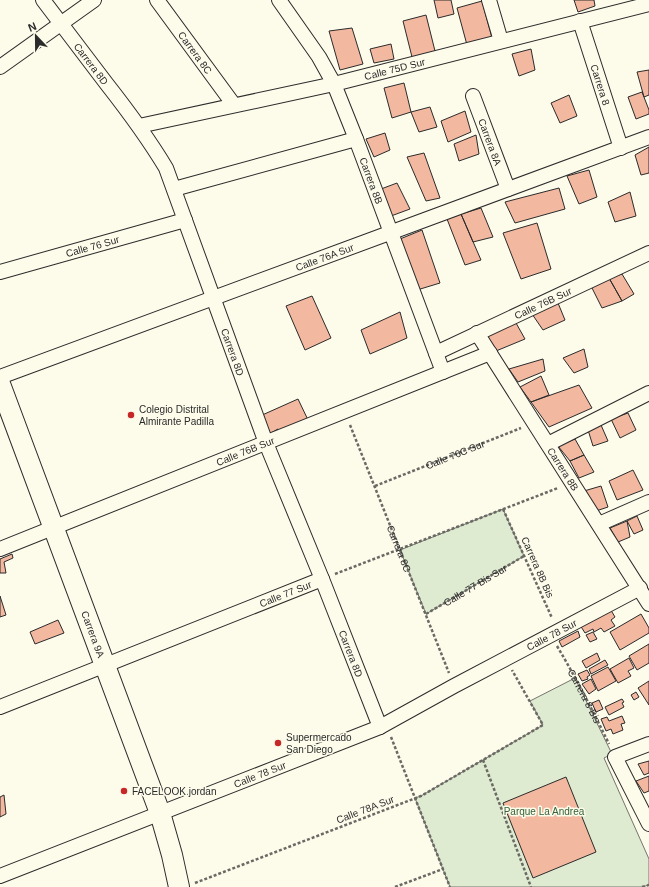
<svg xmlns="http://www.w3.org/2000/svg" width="649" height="887" font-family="Arial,sans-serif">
<rect width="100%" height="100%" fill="#fdfbea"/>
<path fill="#deebd1" stroke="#74746e" d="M503 509 524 556 426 614 400 550Z
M575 678 612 754 604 758 649 859V885L642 887H450L415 798 421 796 543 725 530 701Z"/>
<path fill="#f2b8a0" stroke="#2b2b2b" d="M434 0H451L454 14 438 18Z
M574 0H594L595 6 578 12Z
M482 1 492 38 467 45 457 8Z
M426 15 436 55 413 61 403 21Z
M352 28 363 64 340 70 329 31Z
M391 44 394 59 374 63 370 49Z
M531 49 535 70 519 76 512 54Z
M649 70V95L644 97 637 72Z
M404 83 411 112 392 118 384 88Z
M642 92 649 110V114L636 119 628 97Z
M569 95 577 116 560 123 551 103Z
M430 107 437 127 419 132 411 112Z
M465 111 471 132 448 142 441 121Z
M385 133 390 150 374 157 366 139Z
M476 135 479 154 459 161 454 144Z
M649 147V173L641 175 635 155Z
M424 153 440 198 426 201 407 157Z
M589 170 597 197 579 204 567 176Z
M397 183 410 209 391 216 381 189Z
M559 188 565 209 515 223 505 202Z
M630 192 636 216 615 222 608 202Z
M481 208 493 237 473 242 461 214Z
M461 214 481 260 465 265 447 219Z
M537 223 551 269 521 279 503 233Z
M422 230 440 283 417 290 400 239Z
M622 274 634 294 622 301 609 278Z
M609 278 622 301 602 308 591 286Z
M312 296 331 338 305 350 286 306Z
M558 303 565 320 543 330 532 314Z
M400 312 407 338 370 354 361 330Z
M516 323 525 339 496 351 485 334Z
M584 349 588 367 574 373 563 358Z
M543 359 545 371 518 382 509 369Z
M541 376 549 395 531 402 520 387Z
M579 385 592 408 549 427 531 402Z
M298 399 309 422 280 434 278 429 269 434 260 416Z
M628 413 636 430 620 438 611 419Z
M601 425 608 441 593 446 588 430Z
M575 439 584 455 570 461 558 446Z
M584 455 594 472 579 478 570 461Z
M633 470 643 490 617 500 609 481Z
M601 486 608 507 596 511 584 491Z
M637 516 643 530 634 534 627 521Z
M627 521 630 537 618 542 610 528Z
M12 554 13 558 4 562 6 573H0V559Z
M0 596 6 615 0 617Z
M609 607 615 617 611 620 615 626 604 632 601 628 594 632 593 629 585 633 580 625Z
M641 614 649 628V633L620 650 610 632Z
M58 620 64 633 35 644 30 632Z
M578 631 580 637 562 647 559 641Z
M593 632 597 639 590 642 586 635Z
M649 644V663L637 670 629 656Z
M597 653 600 660 586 668 582 661Z
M629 658 634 668 628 671 631 676 618 683 610 669Z
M605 660 608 665 591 674 589 669Z
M608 667 616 681 598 691 591 676Z
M587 670 590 675 587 677 588 679 582 681 578 674Z
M591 679 596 689 589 694 582 684Z
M649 681V705L638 688Z
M636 692 639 697 634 700 631 695Z
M622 699 624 702 622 703 624 707 609 715 605 707Z
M599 700 603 709 596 712 592 703Z
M622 716 625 723 621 724 623 730 613 734 611 729 606 731 601 719 607 717 609 721Z
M649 761V773L644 775 638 764Z
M649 776V791L644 793 636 781Z
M566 777 596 852 533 878 503 803Z
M4 795 6 814 0 817V797Z"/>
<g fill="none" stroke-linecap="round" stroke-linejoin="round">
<g stroke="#2b2b2b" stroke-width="16">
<g id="street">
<path id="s5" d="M43 0C64 28 85 55 106 83 128 111 148 138 166 168L266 443 322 579 380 727"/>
<path id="s6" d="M157 0 234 105"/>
<path id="s7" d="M279 0 319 57 334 84 356 139 443 372"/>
<path d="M489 0 501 41"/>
<path id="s8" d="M580 21 621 148"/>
<path d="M0 67 94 0"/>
<path id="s9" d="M473 96 508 189"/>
<path id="s10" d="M139 126 334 84 649 4"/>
<path d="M174 189 356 139"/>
<path id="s11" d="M0 272 185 220"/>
<path id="s12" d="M477 333 649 604"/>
<path id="s13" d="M436 353 649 253"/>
<path id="s14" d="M0 377 649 137"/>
<path d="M548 444 649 393"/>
<path d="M599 524 649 502"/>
<path id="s15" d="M0 549 490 353"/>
<path id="s16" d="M0 707 322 579"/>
<path d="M649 744 615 757 649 824"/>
<path id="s17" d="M0 876 380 727 454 686 640 588"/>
</g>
</g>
<g stroke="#2b2b2b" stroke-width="22">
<g id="secondary">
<path id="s18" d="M0 384 160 813 172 855 179 887"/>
</g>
</g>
<g stroke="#6a6964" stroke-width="2.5" stroke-dasharray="3 2" stroke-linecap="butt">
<path id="s1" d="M350 425 449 673"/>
<path id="s2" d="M375 486 521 428"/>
<path d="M503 509 552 618"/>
<path d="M335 574 558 488"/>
<path id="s3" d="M426 614 524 556"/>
<path id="s4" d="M557 646C576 678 593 711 609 744"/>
<path d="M391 737 450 887"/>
<path d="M483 760 531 887"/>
<path d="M195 883 421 796 543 725 512 670"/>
<path d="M395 887 443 869"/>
<path d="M642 887 649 885"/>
</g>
<use href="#street" stroke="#fdfbea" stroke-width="14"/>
<use href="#secondary" stroke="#fdfbea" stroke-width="20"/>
</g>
<g fill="#c62828" stroke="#fdfbea" stroke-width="1.5">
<circle cx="131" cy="415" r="4"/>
<circle cx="278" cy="743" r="4"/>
<circle cx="124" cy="791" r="4"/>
</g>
<g text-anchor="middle" stroke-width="3" stroke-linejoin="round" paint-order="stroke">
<g font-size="10" fill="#2b2b2b" stroke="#fdfbea">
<text dy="4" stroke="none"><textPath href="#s6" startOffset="65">Carrera 8C</textPath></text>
<text dy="4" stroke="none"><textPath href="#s5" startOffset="80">Carrera 8D</textPath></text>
<text dy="4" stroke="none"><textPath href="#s10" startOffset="262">Calle 75D Sur</textPath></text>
<text dy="4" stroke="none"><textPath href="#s8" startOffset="67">Carrera 8</textPath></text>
<text dy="4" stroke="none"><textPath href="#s9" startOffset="49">Carrera 8A</textPath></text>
<text dy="4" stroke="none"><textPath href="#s7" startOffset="204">Carrera 8B</textPath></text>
<text dy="4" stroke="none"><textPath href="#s11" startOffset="96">Calle 76 Sur</textPath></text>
<text dy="4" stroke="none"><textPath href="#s14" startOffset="346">Calle 76A Sur</textPath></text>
<text dy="4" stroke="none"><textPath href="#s13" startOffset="118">Calle 76B Sur</textPath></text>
<text dy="4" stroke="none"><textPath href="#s5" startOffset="404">Carrera 8D</textPath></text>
<text dy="4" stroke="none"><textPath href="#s15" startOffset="264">Calle 76B Sur</textPath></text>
<text dy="4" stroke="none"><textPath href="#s2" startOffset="86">Calle 76C Sur</textPath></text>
<text dy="4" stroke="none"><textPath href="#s12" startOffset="161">Carrera 8B</textPath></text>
<text dy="4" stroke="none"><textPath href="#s1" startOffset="133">Carrera 8C</textPath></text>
<text transform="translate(538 567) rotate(66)" y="4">Carrera 8B Bis</text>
<text dy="4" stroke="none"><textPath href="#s3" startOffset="57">Calle 77 Bis Sur</textPath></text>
<text dy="4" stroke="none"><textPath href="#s16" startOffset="307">Calle 77 Sur</textPath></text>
<text dy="4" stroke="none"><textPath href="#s18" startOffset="267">Carrera 9A</textPath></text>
<text dy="4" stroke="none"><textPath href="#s17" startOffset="603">Calle 78 Sur</textPath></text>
<text dy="4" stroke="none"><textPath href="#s5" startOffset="728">Carrera 8D</textPath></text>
<text dy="4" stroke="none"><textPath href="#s4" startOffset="57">Carrera 8 Bis</textPath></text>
<text dy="4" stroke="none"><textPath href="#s17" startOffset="279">Calle 78 Sur</textPath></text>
<text transform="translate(365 809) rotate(-21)" y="4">Calle 78A Sur</text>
</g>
<g font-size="10" fill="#2b2b2b" stroke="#fdfbea" text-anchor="start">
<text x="139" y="413">Colegio Distrital<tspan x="139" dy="12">Almirante Padilla</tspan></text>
<text x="286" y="741">Supermercado<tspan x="286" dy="12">San Diego</tspan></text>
<text x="132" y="795">FACELOOK jordan</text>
</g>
<g font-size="10" fill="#34623c" stroke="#fdfbea">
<text x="544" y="815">Parque La Andrea</text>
</g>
</g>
<g transform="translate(36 36) rotate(338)" stroke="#fdfbea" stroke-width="3" paint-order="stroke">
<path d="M0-3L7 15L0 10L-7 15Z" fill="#2b2b2b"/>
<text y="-6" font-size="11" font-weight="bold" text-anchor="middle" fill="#2b2b2b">N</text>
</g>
</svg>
